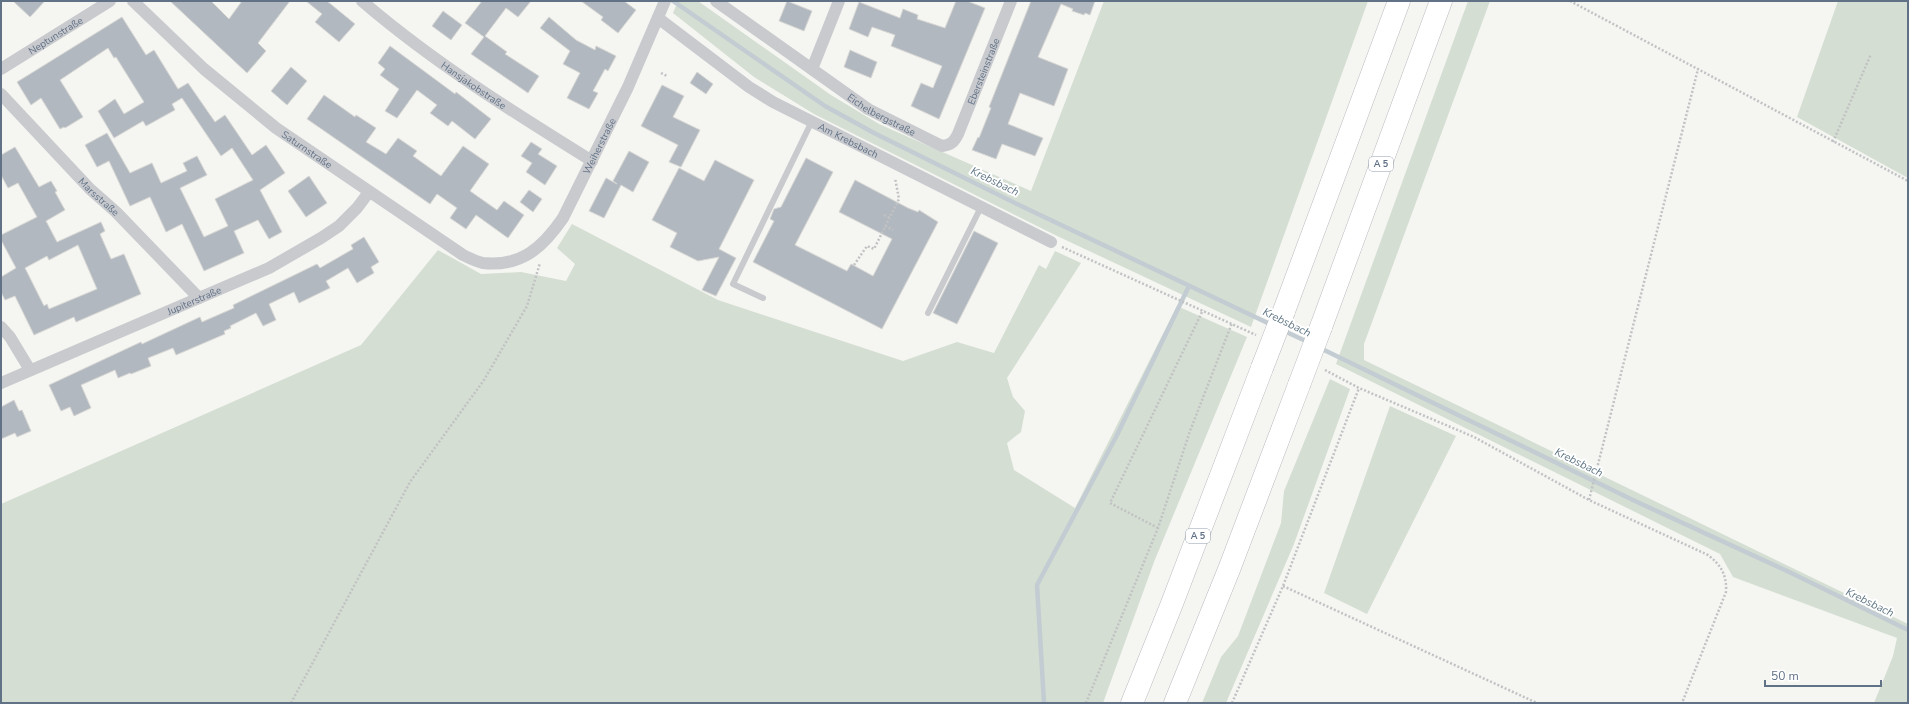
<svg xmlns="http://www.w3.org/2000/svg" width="1909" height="704" font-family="'Nunito Sans',sans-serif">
<rect width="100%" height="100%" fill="#f5f6f2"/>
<path fill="#d5ded2" d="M678 1H698L831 95 879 124 1031 191 1104 1H1368L1251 327 1055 235 814 114 754 77 673 13Z
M1468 1H1490L1364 344V360L1908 624V703H1874L1893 656 1897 638 1733 577 1720 554 1336 364Z
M1838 1H1908V178L1797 117Z
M572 224 718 300 903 361 957 342 994 353 1039 265 1046 269 1055 251 1081 263 1007 378 1013 397 1025 411 1021 432 1007 443 1014 470 1075 508 1177 306 1247 337 1154 562 1103 703H1V504L361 345 438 250 481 274 521 272 566 281 575 264 557 248Z
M1330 379 1350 389 1294 544 1226 703H1202L1221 657 1238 636 1281 523 1284 491Z
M1390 406 1456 436 1367 614 1324 593Z"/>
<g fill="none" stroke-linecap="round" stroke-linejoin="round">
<path stroke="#c2ccd2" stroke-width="4.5" d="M673 1 825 106 874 133 1019 205 1272 325
M1282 330 1310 343
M1320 348 1635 501 1785 570 1908 630
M1044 703 1037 585 1116 437 1189 286"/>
</g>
<path fill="#b1b8bf" stroke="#d7d7d4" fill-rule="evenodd" d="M13 1H45L30 17Z
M170 1H211L229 19 242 1H290L258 43 266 51 247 73Z
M306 1H327L355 24 339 42 315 22 322 14Z
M482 1H531L518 17 506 8 485 36 507 52 505 54 539 76 528 93 471 54 484 37 465 23Z
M581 1H624L636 10 618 33 601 20 603 17Z
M787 1 812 11 804 31 779 21Z
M956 1H967L985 8 939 119 911 106 921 83 933 88 942 66 891 46 895 35 872 27 868 37 849 29 859 2 900 18 903 9 918 15 917 19 945 28Z
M1031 1H1095L1090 15 1085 13 1084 15 1072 11 1073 9 1061 4 1038 57 1068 69 1054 106 1020 93 1008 124 1043 138 1035 156 1002 144 996 159 972 150 978 137 979 138 991 108 989 107Z
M443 11 462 25 451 40 432 26Z
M122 17 146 55 154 50 178 89 188 83 215 122 225 115 252 155 266 145 285 173 260 190 282 232 269 239 258 220 234 231 244 253 204 271 182 224 166 232 150 197 130 206 109 161 97 167 85 145 107 133 130 173 152 163 161 183 187 171 183 163 197 156 207 175 180 188 204 237 228 226 215 199 253 180 232 148 221 156 182 98 172 104 175 110 146 126 143 121 114 138 98 111 115 99 124 114 144 102 116 57 114 58 108 48 60 80 83 117 65 128 64 127 60 129 41 98 31 105 17 82Z
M549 17 576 40 595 50 596 46 616 56 608 71 605 69 593 91 598 93 589 109 567 98 580 73 563 64 570 51 540 28Z
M390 46 455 94 456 92 491 119 475 139 452 121 448 126 430 113 437 105 417 90 397 118 385 111 399 89 380 75 385 69 378 63Z
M850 50 877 62 871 78 844 67Z
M291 67 307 81 287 105 271 91Z
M697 72 713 84 706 94 690 83Z
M662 85 684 96 673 117 700 130 681 167 669 162 678 145 641 126Z
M324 95 355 117 356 115 376 128 366 142 386 154 398 138 417 151 413 156 441 176 463 146 489 164 470 191 497 210 504 201 524 215 508 238 476 215 466 229 450 218 457 208 437 194 430 204 307 119Z
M531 142 542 149 538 154 557 166 545 185 526 172 532 163 521 156Z
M15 147 39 187 51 181 57 191 55 192 65 210 46 221 57 242 101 222 105 231 100 234 111 259 124 254 141 294 76 322 74 317 34 335 15 296 5 300 1 292V277L16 268 1 240V235L37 217 18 183 8 188 1 175V155ZM78 245 97 289 49 309 47 304 44 306 25 268 47 256 49 260Z
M629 151 649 162 633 192 621 185 604 218 589 211 606 178 617 184 613 181Z
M806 158 833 172 795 245 847 271 851 264 873 276 892 239 839 212 855 180 908 208 918 212 919 210 938 222 882 329 753 262 774 221 770 219 774 209 781 207Z
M715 160 754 180 719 249 736 258 716 296 702 290 719 257 698 261 670 247 677 233 652 220 679 168 704 181Z
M309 176 327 203 306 217 288 191Z
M529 190 542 199 533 212 520 202Z
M974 231 998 243 957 324 933 313Z
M364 237 379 262 371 267 374 273 357 283 348 268 326 281 330 288 299 303 294 292 269 304 276 320 263 326 256 313 230 326 231 328 224 331 225 334 176 355 173 348 148 358 151 366 131 374 130 373 118 378 115 370 81 385 91 408 74 416 70 407 61 411 49 385 141 342 142 344 200 317 202 322 234 308 233 305 317 264 320 268 353 249 351 245Z
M14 400 19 411 22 410 31 431 17 437 15 433 1 439V407Z"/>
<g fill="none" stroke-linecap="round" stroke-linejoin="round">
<g stroke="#b9bcbf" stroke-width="23">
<path id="highway" d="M1284 311 1399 1
M1321 327 1441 1
M1132 703 1171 606 1262 368
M1175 703 1230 567 1299 385"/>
</g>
<path stroke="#c0c2c4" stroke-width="2.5" stroke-dasharray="2 2" stroke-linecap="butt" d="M1570 1 1908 181
M661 73 667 76
M1833 142 1871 54
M884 215 890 218
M885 226 893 230
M1062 247 1256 335
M854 265 867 246 874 249 899 199 895 178
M1325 370 1359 388 1474 437 1589 500 1708 555C1721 565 1727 575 1726 592L1682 703
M1589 500 1698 69
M1158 528 1110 503 1203 310
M1283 586 1537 703
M291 703 410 482 484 380 527 306 540 263
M1086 703 1158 528 1190 431 1232 323
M1232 703 1283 586 1359 388"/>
<path stroke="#c8cace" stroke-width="6" d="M763 298 733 284 812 121
M928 313 981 207"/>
<g stroke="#c8cace" stroke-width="12">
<path id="s1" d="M133 1 204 69 276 128 463 255C469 258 477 262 483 263 522 267 543 247 563 218L628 87 665 1"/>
<path id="s2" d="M362 1C433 62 513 112 592 161"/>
<path id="s3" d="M716 1 868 109 942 146C951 145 954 142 958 134L1011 1"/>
<path id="s4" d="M658 18 749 87 773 102 1051 242"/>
<path id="s5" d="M1 69 110 1"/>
<path d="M812 69 839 1"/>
<path id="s6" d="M1 94 90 189 116 212 199 298"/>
<path d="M1 327 10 337 30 370"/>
<path id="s7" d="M1 383 269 268 321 238 339 226 357 208 369 192"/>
</g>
<use href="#highway" stroke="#fff" stroke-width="22"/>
<g stroke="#b9bcbf" stroke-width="23" stroke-linecap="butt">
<path id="highway-bridge" d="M1262 368 1284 311
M1299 385 1321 327"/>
</g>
<use href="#highway-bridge" stroke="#fff" stroke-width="22"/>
</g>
<g text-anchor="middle" stroke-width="4" stroke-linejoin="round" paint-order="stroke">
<g fill="#fff" stroke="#909caa" stroke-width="1">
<rect x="1369" y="157" width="24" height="14" rx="3"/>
<rect x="1186" y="529" width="24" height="14" rx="3"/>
</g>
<g font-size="9" font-weight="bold" fill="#617186">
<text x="1381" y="167">A 5</text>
<text x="1198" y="539">A 5</text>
</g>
<g font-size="10" fill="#617186" stroke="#fff">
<text dy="4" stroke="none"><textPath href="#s5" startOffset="64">Neptunstraße</textPath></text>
<text dy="4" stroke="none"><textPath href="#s3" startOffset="358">Ebersteinstraße</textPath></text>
<text dy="4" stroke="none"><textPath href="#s2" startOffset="140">Hansjakobstraße</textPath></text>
<text dy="4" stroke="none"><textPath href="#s3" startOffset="201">Eichelbergstraße</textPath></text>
<text dy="4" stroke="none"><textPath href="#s4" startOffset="227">Am Krebsbach</textPath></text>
<text dy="4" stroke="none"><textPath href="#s1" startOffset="617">Weiherstraße</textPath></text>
<text dy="4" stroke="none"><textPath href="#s1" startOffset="229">Saturnstraße</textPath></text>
<text dy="4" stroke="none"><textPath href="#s6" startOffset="142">Marsstraße</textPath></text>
<text dy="4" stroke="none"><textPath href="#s7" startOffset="210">Jupiterstraße</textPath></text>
</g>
<g font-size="11" font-style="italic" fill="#5d7483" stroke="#fff">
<text transform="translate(995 181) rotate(26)" y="4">Krebsbach</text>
<text transform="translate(1287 322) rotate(26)" y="4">Krebsbach</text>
<text transform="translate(1579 462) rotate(26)" y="4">Krebsbach</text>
<text transform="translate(1870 602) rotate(26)" y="4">Krebsbach</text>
</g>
</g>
<rect width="1909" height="704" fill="none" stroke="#617186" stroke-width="4"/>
<path d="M1765 680v6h116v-6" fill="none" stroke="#617186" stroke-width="2"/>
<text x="1771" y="680" font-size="12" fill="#617186" stroke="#ffffff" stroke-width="3" paint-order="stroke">50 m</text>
</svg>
